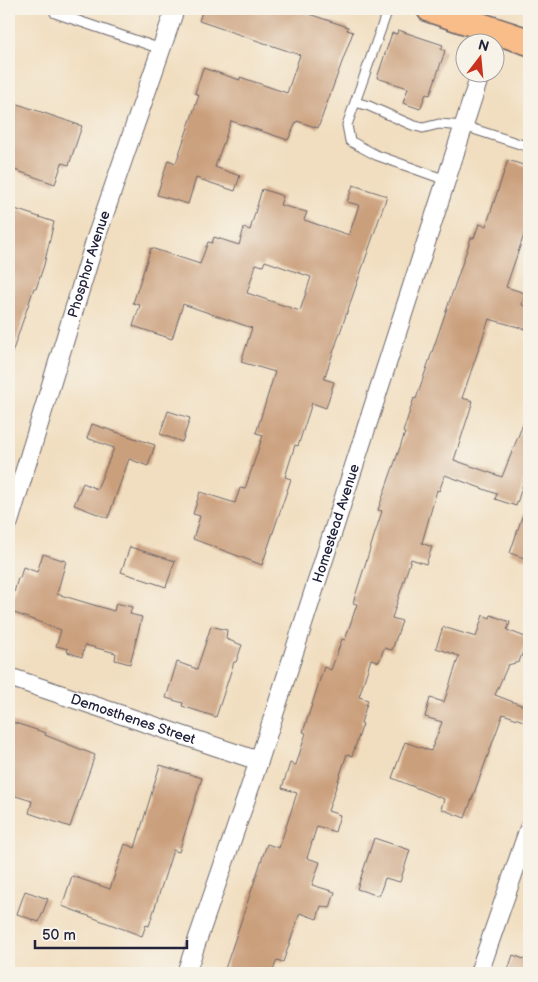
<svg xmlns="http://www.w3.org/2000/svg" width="538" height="982" font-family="'Balsamiq Sans',sans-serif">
<rect width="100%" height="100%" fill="#f7f3e8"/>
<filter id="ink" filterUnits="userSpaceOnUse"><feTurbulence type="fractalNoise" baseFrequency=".02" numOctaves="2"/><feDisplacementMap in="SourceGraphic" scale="10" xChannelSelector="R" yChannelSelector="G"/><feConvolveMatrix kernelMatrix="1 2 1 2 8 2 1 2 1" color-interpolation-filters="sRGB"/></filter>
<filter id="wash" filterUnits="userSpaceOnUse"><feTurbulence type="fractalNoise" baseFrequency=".0096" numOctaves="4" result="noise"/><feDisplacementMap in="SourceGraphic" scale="20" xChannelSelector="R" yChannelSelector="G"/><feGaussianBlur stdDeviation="1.12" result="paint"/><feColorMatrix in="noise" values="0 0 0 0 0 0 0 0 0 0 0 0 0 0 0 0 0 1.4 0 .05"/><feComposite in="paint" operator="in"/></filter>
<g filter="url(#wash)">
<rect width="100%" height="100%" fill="#f1dec0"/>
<g id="blocks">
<path fill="#ca9f7b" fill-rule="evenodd" d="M203 9H294L348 27 347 30 353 32 318 128 297 121 288 140 231 121 215 167 240 176 235 191 196 178 188 204 157 195 168 160 176 163 199 95 195 93 203 68 240 80V77L287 93 300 55 199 21Z
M398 30 443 45 441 49 445 51 430 95 426 94 420 109 403 103 408 88 377 78 392 33 397 34Z
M9 101 82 126 69 165 62 163 55 184 9 168Z
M508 160 529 167V230L526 229 506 287 525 293 522 305 529 307V330L489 319 462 398 473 401 454 460 502 477 529 409V479L525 478 516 506 495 499 497 494 445 475 439 491 437 490 422 543 432 547 426 564 411 559 392 618 402 621 392 650 384 648 379 662 371 659 359 697 368 700 361 723 363 724 352 756 347 754 328 811 340 815 335 832 317 826 307 858 320 862 312 885 335 892 330 908 321 906 317 919 300 913 283 962 277 960 272 973H238L225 969 267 844 279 848 297 793 282 788 290 763 296 765 306 733 303 732 324 667 331 670 342 639 345 640 357 604 353 603 382 511 378 510 405 433 403 432 414 398 416 399 471 238H474L479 224 486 226Z
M353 185 387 196 324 379 334 382 326 408 312 403 298 446 295 445 285 477 291 479 262 565 193 539 200 516 193 514 200 492 235 503 240 488 245 489 263 435 256 433 275 372 241 362 252 328 183 304 172 339 133 326 140 305 133 303 151 248 200 264 208 242 212 243 214 237 239 245 244 228 250 230 262 189 283 196 280 205 307 212 304 220 349 235 359 205 347 202ZM265 261 311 277 300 311 247 293 256 264 263 266Z
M9 207 54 222 44 265 36 289 34 288 12 353 9 352Z
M168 411 190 418 182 442 160 434Z
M92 424 155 445 148 466 129 459 108 518 74 505 83 483 97 489 114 448 87 438Z
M526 505 529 506V560L510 553Z
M130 547 175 561 166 587 121 572Z
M43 554 66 561 57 594 114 611 116 603 132 607 130 614 142 617 130 664 115 660 116 653 85 645 82 657 67 652 68 649 56 646 61 630 9 611 18 578H20L23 567 37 572Z
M483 615 490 618 491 615 510 622 507 630 528 638 519 662 508 665 495 695 529 708V723L503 714 465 818 441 809 444 799 392 778 405 742 431 751 442 722 425 717 430 698 444 702 459 656 436 648 443 627 476 637Z
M211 626 227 630 226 639 242 645 236 662H234L216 717 182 706 183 703 166 698 177 662 197 669Z
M9 721 46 733 45 735 95 755 70 827 29 813 32 801 9 794Z
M160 765 202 778 179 852 173 850 149 926 146 925 142 936 62 906 72 876 110 889 125 844 135 848Z
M374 838 410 850 400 882 385 878 379 896 357 889Z
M25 891 48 899 39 922 17 914Z
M513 955 529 961V973H507Z"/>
</g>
</g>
<g filter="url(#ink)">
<use href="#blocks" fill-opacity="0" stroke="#6a646a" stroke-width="1"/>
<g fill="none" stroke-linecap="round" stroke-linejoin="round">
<g stroke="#6a646a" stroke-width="11">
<path id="service" d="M388 9 347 125 350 141 376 155 446 180
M55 13 161 49
M355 102 369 106 412 125 423 128 439 124 464 126 529 147"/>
</g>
<g stroke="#6a646a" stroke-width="20">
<g id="minor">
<path id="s1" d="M9 522 96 238 175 9"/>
<path id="s2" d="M9 677 259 761"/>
<path id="s3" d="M186 973 259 761 481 72"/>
<path d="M479 973 529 828"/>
</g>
</g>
<g stroke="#6a646a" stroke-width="29">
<path id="primary" d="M430 9 529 42"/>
</g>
<use href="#service" stroke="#fff" stroke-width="9"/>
<use href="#minor" stroke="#fff" stroke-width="18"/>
<use href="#primary" stroke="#f8bd89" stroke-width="26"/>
</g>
</g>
<g text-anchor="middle" stroke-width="4.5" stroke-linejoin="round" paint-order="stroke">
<g font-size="14" fill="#22223b" stroke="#f7f3e8">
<text dy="5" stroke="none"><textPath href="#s1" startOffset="270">Phosphor Avenue</textPath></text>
<text dy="5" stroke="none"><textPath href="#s3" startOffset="474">Homestead Avenue</textPath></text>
<text dy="5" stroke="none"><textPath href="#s2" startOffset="131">Demosthenes Street</textPath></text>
</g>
</g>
<rect width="538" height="982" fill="none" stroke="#f7f3e8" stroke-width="30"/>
<g transform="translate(480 58) rotate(16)"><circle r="24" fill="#f7f3e8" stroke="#a29fa3"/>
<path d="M0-4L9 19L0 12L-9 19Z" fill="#c8321e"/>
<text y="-8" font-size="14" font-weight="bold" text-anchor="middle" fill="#22223b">N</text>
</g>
<path d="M35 940v8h152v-8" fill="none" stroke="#22223b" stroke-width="2.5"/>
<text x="42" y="940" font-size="15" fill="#22223b" stroke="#f7f3e8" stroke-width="4" paint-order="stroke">50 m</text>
</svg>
